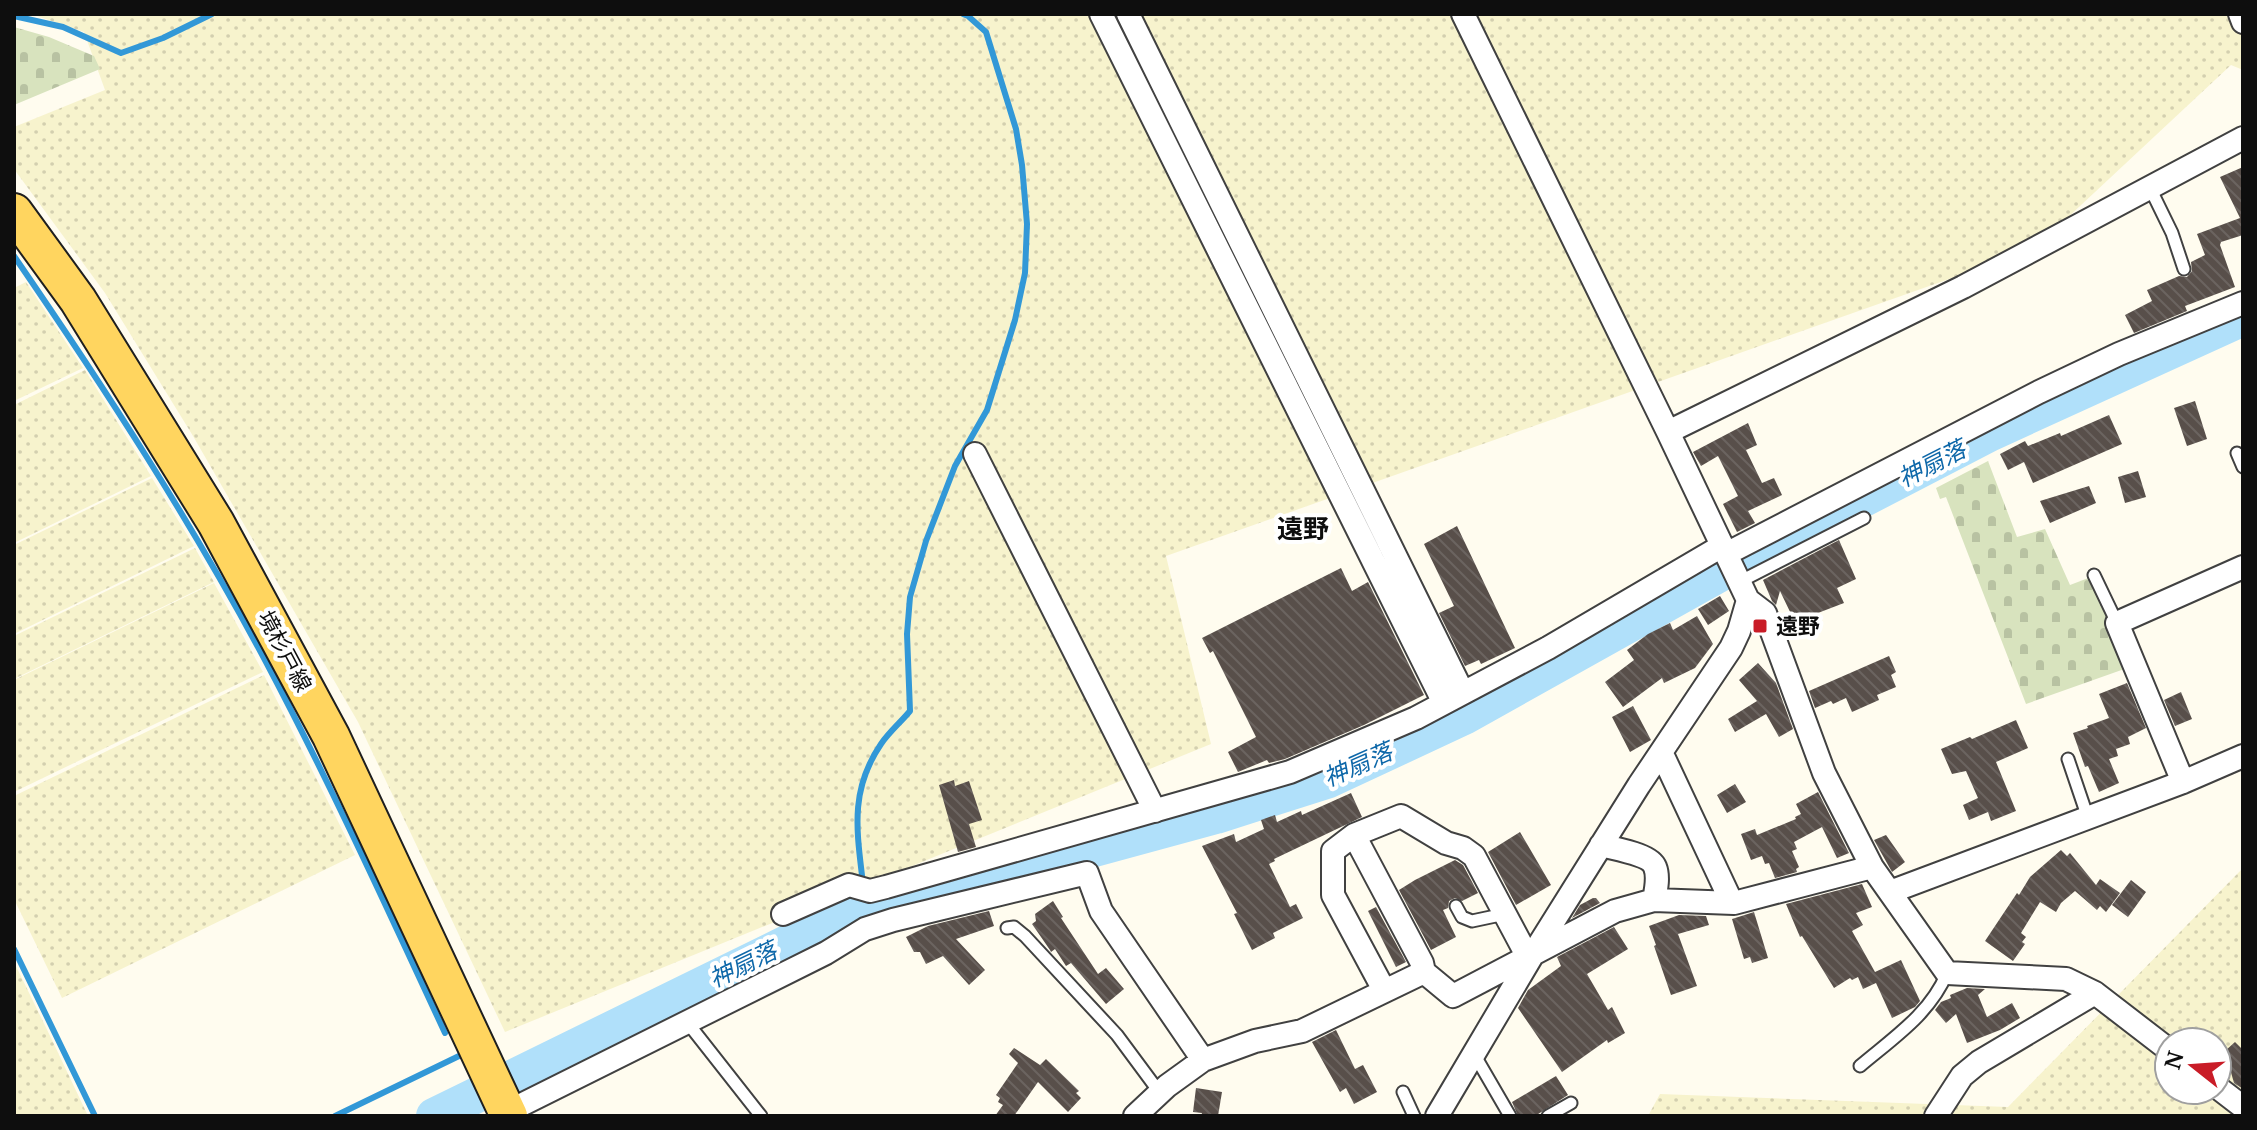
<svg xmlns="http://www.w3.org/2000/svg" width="2257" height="1130" font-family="'Noto Serif','Noto Sans JP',serif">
<defs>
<pattern id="farmland-dots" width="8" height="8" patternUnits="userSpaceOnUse" patternTransform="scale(2)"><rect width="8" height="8" fill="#f7f3cd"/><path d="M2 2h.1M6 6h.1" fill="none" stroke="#d3cfaf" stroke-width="1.8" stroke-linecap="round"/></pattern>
<pattern id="cemetery-stones" width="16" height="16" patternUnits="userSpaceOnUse" patternTransform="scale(2)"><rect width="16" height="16" fill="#d8e3be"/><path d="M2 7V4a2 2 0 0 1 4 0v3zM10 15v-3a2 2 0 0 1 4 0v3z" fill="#b8c2a2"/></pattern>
<pattern id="building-back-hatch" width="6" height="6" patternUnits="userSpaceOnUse" patternTransform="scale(2)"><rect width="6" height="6" fill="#584f4a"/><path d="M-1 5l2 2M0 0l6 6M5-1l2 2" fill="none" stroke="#6b6460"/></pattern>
</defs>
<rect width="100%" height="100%" fill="#fffcef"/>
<path fill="url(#farmland-dots)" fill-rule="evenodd" d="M31 14H2243V70L2231 65 2034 249 1166 556 1211 744 505 1032 358 722 193 436 105 293 14 169V127L105 90 84 32Z
M26 282 83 368 14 401V288Z
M85 370 151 476 14 543V405Z
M152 478 194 546 14 634V545Z
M195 548 214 582 14 679V636Z
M214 583 263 672 14 792V680Z
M264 675 355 855 62 998 14 899V796Z
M2243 868V1116H1648L1660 1094 2008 1107ZM2169 1042H2217V1090H2169Z
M14 962 53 1042 88 1116H14Z"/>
<path fill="url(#cemetery-stones)" d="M14 27 49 37 94 56 100 69 14 105Z
M1988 461 2017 537 2045 529 2070 585 2091 577 2130 667 2026 704 1946 497 1940 499 1936 488Z"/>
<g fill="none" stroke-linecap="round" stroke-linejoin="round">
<path stroke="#3298d7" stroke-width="6" d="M14 16 63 27 121 53 163 38 212 14
M14 256C104 387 191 521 266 662 330 783 387 908 445 1033
M1456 702 1464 717
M863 884C857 832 849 791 881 744 889 732 901 722 910 711L907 634 910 597 926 541 955 466 987 410 1015 320 1025 273 1027 224 1022 165 1016 129 986 32 968 16 963 14
M864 895 866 911
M14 949 95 1116
M335 1116 459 1056"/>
<path stroke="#b0e0fa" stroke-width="36" d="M434 1116 787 943 866 911 1216 816 1329 780 1464 717 1727 570 1991 433 2243 318"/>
</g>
<path fill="url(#building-back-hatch)" d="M2243 167V235L2221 242 2220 245 2235 287 2185 306 2187 311 2134 333 2125 315 2152 301 2147 290 2179 276 2187 277 2192 271 2191 262 2205 255 2197 234 2240 218 2220 177Z
M2195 401 2207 439 2187 446 2174 408Z
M2109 415 2122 444 2033 483 2024 462 2008 470 2000 454 2025 441 2028 446 2060 433 2061 436Z
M1748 423 1757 445 1746 450 1762 483 1774 478 1782 495 1748 511 1755 523 1737 532 1723 504 1738 496 1718 456 1701 466 1693 452Z
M2138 471 2146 497 2125 503 2118 477Z
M2089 486 2096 503 2050 523 2040 501Z
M1457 526 1515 648 1481 664 1479 660 1465 666 1439 613 1454 606 1424 544Z
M1839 540 1856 579 1837 588 1844 603 1797 621 1796 616 1793 618 1780 591 1776 605 1772 601 1763 580Z
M1341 568 1352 591 1368 582 1424 695 1364 725 1285 759 1269 763 1267 760 1238 772 1228 752 1256 737 1213 651 1210 653 1202 638Z
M1720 596 1729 611 1708 625 1698 609Z
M1697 616 1713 644 1695 668 1664 683 1662 678 1623 707 1605 682 1634 660 1627 650 1648 634 1670 623 1673 630Z
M1889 656 1896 672 1891 675 1896 687 1877 695 1879 700 1852 712 1846 698 1833 704 1831 701 1815 708 1809 691Z
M1758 663 1776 683 1793 729 1779 737 1766 714 1735 732 1728 719 1757 701 1739 680Z
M2127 683 2146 728 2128 737 2130 744 2116 749 2118 756 2109 759 2119 783 2099 792 2088 766 2085 767 2073 733 2088 728 2087 726 2109 718 2099 694Z
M2181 692 2192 719 2175 726 2164 700Z
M1633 706 1651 740 1630 752 1612 717Z
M2016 720 2028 748 1996 762 2016 811 1991 821 1988 812 1969 820 1963 805 1978 798 1966 771 1952 774 1941 749 1970 737 1972 739Z
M954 780 955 786 969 781 982 820 969 824 976 847 958 852 939 785Z
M1735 784 1746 802 1727 813 1717 795Z
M1818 792 1849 853 1837 858 1822 827 1794 842 1797 849 1792 851 1799 867 1796 869 1797 872 1775 878 1769 863 1765 864 1762 856 1751 860 1741 834 1755 829 1757 835 1796 819 1795 817 1801 814 1796 804Z
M1351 793 1362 817 1274 859 1275 861 1269 864 1290 907 1296 904 1303 918 1273 933 1275 938 1252 950 1234 914 1237 913 1202 846 1234 834 1236 842 1264 829 1261 820 1275 815 1277 822 1301 811 1302 815Z
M1520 832 1551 885 1516 905 1488 852Z
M1886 835 1905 862 1892 872 1874 840Z
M2061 850 2067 856 2070 853 2096 885 2100 879 2120 893 2106 912 2100 906 2097 910 2075 891 2061 903 2056 912 2040 902 2021 933 2026 937 2022 942 2025 944 2013 961 1985 941 2017 893 2019 895 2030 877Z
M1455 860 1463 865 1478 893 1462 901 1455 898 1449 901 1448 908 1443 910 1456 937 1431 950 1399 890 1415 880Z
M2131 880 2146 892 2128 917 2112 905Z
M1862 884 1872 907 1856 913 1863 925 1852 931 1875 972 1901 960 1920 1001 1915 1007 1892 1018 1876 983 1863 989 1858 977 1852 980 1850 978 1834 988 1802 936 1800 937 1786 904Z
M1593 898H1596L1600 903 1572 918 1580 905Z
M1053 901 1063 917 1061 918 1098 974 1106 968 1124 989 1106 1004 1071 963 1066 966 1055 949 1051 952 1050 950 1032 924 1036 921 1035 914Z
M1376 907 1406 962 1396 967 1368 911Z
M989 911 994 926 956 939 985 970 969 985 943 956 926 964 920 952H914L906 937 928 926Z
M1754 912 1768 958 1752 963 1750 957 1744 959 1732 919Z
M1679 915 1706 916 1709 925 1678 934 1697 986 1671 995 1654 946 1656 945 1649 926Z
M1614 927 1628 949 1587 974 1608 1010 1612 1007 1625 1033 1608 1043 1607 1040 1562 1072 1518 1008 1528 990 1561 966 1557 957Z
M1967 988 1985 989 1978 995 1987 1017 2012 1003 2020 1018 2000 1030 1967 1043 1956 1014 1946 1023 1935 1010 1941 1002 1951 998 1950 995Z
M1336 1030 1355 1069 1363 1065 1377 1092 1354 1104 1346 1088 1340 1092 1312 1042Z
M2235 1042 2243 1050V1089L2234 1083 2225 1051Z
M1014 1048 1040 1065 1046 1059 1079 1091 1076 1093 1081 1098 1068 1112 1038 1082 1014 1116H995L1003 1105 998 1102 1000 1098 996 1095 1018 1063 1009 1054Z
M1556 1076 1568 1095 1535 1116H1518L1512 1102Z
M1196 1088 1222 1092 1218 1116H1201L1202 1113 1193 1112Z"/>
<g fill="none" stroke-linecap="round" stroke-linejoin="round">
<g stroke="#414141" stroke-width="15">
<path id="service" d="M2150 188 2172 233 2184 269
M2237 453 2243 467
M2094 575 2117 623
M1739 582 1864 518
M2068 759 2088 818
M1456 906 1462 917 1472 921 1505 914
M1007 928 1014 927 1025 936 1117 1035 1160 1093
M687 1022 761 1116
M1474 1054 1510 1116
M1860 1066C1893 1038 1930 1014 1947 973
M1403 1092 1414 1116
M1548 1116 1571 1103"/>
</g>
<g stroke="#414141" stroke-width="26">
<path id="minor" d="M1101 14 1444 703
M1128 14 1463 693
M2240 14 2243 22
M1668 432 1963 287 2243 138
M975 454 1155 811
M1726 554 2039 392 2119 354 2243 303
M1748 600 1765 613 1824 773 1872 867 1947 973 2066 979 2095 993 2169 1050
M1662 754 1732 903
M2183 782 2117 623 2243 567
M1354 835 1422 963 1424 972
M1601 845C1614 849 1650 854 1655 867 1659 877 1656 890 1654 900
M1890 892 2183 782 2243 756
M783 914 849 885 870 891 886 887 1290 772 1416 718 1548 648 1722 546
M1384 990 1333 895V851L1354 835 1401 816 1446 843 1463 848 1474 856 1523 948 1533 954
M2217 1087 2243 1107
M499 1116 826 953 865 929 893 920 1087 873 1101 911 1203 1060
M1135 1116 1167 1086 1203 1060 1255 1041 1302 1031 1424 972 1453 996 1615 911 1654 900 1734 903 1872 867
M1437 1116 1533 954 1639 785 1731 648 1739 631 1748 600 1668 432 1463 14
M1936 1116 1962 1076 1979 1062 2095 993"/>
</g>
<g stroke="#1f1f1f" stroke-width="40">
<path id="primary" d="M14 212 78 300 216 523 331 736 509 1116"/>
</g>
<use href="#service" stroke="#fff" stroke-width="11"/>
<use href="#minor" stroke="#fff" stroke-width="22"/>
<use href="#primary" stroke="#ffd55f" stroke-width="36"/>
</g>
<rect fill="#c91c27" stroke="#fff" stroke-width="3" x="1752" y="618" width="16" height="16" rx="4"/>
<g text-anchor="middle" stroke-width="8" stroke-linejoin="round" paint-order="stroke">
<g font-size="22" font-weight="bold" fill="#0e0e0e" stroke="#fff" text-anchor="start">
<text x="1776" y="634">遠野</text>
</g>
<g font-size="22" fill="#0e0e0e" stroke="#fff">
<text transform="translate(285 651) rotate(62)" y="8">境杉戸線</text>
</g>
<g font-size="24" font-style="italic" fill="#0e68a9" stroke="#fff">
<text transform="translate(1932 464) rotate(-27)" y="8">神扇落</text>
<text transform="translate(1358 765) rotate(-24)" y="8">神扇落</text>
<text transform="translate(743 965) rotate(-26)" y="8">神扇落</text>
</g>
<g font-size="26" font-weight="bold" fill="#0e0e0e" stroke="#fff">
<text x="1303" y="538">遠野</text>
</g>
</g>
<rect width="2257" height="1130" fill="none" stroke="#0e0e0e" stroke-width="32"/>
<g transform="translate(2193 1066) rotate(287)"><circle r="38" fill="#ffffff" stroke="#9f9f9f" stroke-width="2"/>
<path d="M0-6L14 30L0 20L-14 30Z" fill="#c91c27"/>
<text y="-12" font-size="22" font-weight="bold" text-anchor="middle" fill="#0e0e0e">N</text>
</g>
</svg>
